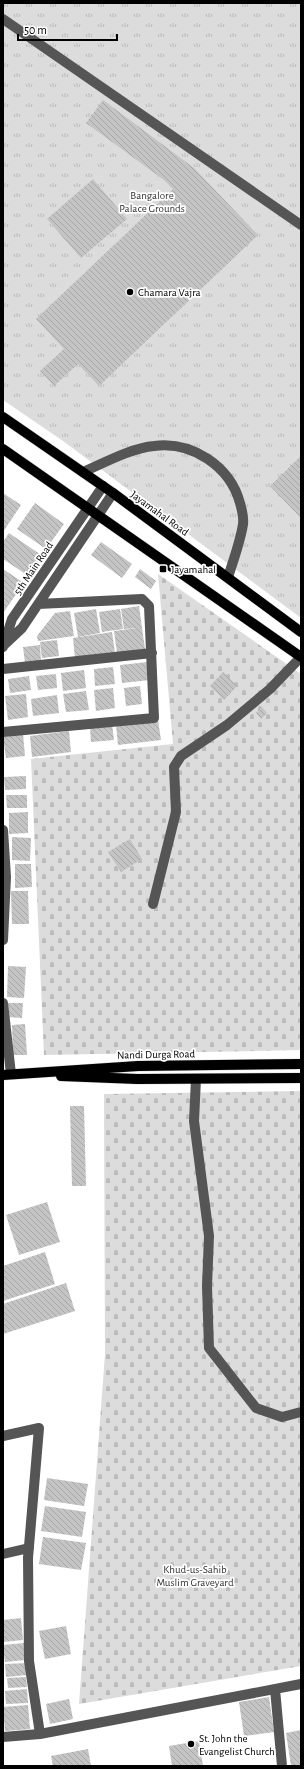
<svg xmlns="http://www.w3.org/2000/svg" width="304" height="1769" font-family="'Alegreya Sans',sans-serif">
<defs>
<pattern id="cemetery-stones" width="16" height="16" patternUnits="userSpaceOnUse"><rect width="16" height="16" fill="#dcdcdc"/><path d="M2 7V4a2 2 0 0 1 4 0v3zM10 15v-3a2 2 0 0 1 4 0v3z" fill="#bbb"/></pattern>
<pattern id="park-tufts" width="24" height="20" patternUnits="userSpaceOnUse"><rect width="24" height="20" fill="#dcdcdc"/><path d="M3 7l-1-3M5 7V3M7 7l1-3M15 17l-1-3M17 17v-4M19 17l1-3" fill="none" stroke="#bbb"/></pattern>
<pattern id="building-back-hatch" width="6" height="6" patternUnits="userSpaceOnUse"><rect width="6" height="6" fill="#c4c4c4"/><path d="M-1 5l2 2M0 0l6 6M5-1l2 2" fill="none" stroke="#a7a7a7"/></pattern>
</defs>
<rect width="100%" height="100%" fill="#fff"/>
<path fill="url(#cemetery-stones)" d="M158 574 301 674V1050L44 1055 31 759 173 744Z
M301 1091V1666L79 1704 105 1354 104 1094Z"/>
<path fill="url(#park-tufts)" d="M3 3H301V618L63 441 3 400Z"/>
<path fill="url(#building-back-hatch)" d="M103 100 194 168 258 235 99 386 78 364 54 386 40 371 64 349 36 319 173 189 164 180 86 123Z
M93 179 127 219 81 258 47 219Z
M301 456V518L270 486Z
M3 493 21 505 3 532Z
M35 503 64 524 46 549 17 529Z
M9 533 44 557 30 577 3 559V542Z
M101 542 132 564 122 578 91 555Z
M3 569 24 583 3 613Z
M140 569 156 581 151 589 135 577Z
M139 606 145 649 117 653 114 631 137 628 124 629 121 609Z
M96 609 100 633 78 637 74 613Z
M120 609 123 629 102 632 99 612Z
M70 611 74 636 38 641 37 636 55 613Z
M112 632 115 653 75 659 73 638Z
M57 640 59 656 42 658 40 642Z
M40 645 41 661 25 663 23 647Z
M148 662 150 680 122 683 120 665Z
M113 667 115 684 95 686 94 669Z
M84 670 86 688 63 691 61 673Z
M223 672 237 686 224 700 210 686Z
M56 674 57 688 38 690 36 676Z
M29 676 31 690 10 693 8 679Z
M140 686 142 704 126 706 124 688Z
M113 688 115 708 96 711 94 690Z
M86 691 89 710 66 712 63 694Z
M26 694 28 717 8 720 5 696Z
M57 695 59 713 33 716 31 699Z
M262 707 267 713 261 719 256 713Z
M158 720 161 740 118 745 116 725Z
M112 724 114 740 91 742 90 727Z
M69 731 71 752 32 757 30 736Z
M23 734 25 756 6 758 3 737Z
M26 776V789L5 790 4 777Z
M6 795H27V808H7Z
M28 812V833L9 834V813Z
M12 837 31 838 30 861 12 860Z
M130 839 142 859 121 872 108 852Z
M15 864H31L32 887 15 888Z
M11 891H28L29 924H12Z
M8 966 26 967 24 998 7 997Z
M7 1003H23L22 1018 7 1017Z
M25 1024 27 1055H13L12 1025Z
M70 1106H84L86 1186H72Z
M47 1202 60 1242 19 1255 6 1215Z
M45 1252 55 1284 3 1301V1266Z
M66 1283 75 1311 3 1334V1304Z
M47 1478 88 1484 84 1506 44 1500Z
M45 1506 86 1512 82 1537 41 1531Z
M43 1537 86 1543 81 1570 39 1564Z
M21 1618 23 1640 3 1642V1620Z
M66 1626 71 1654 45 1659 39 1631Z
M24 1643 25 1660 5 1662 3 1645Z
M27 1663 28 1675 6 1677 5 1664Z
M26 1677 27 1687 8 1688 7 1678Z
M27 1689 28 1703 6 1704 5 1691Z
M269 1697 274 1732 244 1736 239 1702Z
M69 1699 73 1719 50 1724 46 1704Z
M28 1705 30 1729 5 1731 3 1707Z
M301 1730V1766H291L286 1733Z
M199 1741 203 1766H172L169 1746Z
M88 1749 91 1766H53L51 1756Z"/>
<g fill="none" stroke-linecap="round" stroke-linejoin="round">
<g stroke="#dbdbdb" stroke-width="11">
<path id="major" d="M3 417 113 493 301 632
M3 449 301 657
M3 1075 138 1066 301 1064
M61 1076 137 1079 301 1078"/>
</g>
<path stroke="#555" stroke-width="10" d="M3 19 301 225
M83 472C104 463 131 448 154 446 192 441 230 466 240 503 242 510 244 517 243 524 241 539 233 562 228 577
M5 644 22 628 113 493
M3 647 12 619 103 486
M3 669 152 653
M3 732 154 718 149 606 142 599 38 604
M3 830 6 877 3 940
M153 904 176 812 174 767 181 756 227 725 270 689 301 657
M3 1003 11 1074
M196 1079 194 1121 209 1236 207 1286 209 1348 256 1408 282 1417 301 1412
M3 1436 39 1428 28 1558 29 1661 40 1734
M3 1554 29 1548
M275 1689 282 1766
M3 1737 40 1734 301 1684"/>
<use href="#major" stroke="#000" stroke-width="10"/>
</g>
<g fill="#000" stroke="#fff" stroke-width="1.5">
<circle cx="130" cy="292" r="4"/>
<rect x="159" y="565" width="8" height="8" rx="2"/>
<circle cx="191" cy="1744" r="4"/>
</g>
<g text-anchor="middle" stroke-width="3.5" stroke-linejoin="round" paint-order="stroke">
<g font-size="11" fill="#333" stroke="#fff">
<text x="152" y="199">Bangalore<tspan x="152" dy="13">Palace Grounds</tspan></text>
<text x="195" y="1573">Khud-us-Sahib<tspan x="195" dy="13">Muslim Graveyard</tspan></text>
</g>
<g font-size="11" fill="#000" stroke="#fff" text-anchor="start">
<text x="138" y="296">Chamara Vajra</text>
<text x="171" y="573">Jayamahal</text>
<text x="199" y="1742">St. John the<tspan x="199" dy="13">Evangelist Church</tspan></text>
</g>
<g font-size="11" fill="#000" stroke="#fff">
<text transform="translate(160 513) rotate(36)" y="4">Jayamahal Road</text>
<text transform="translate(33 568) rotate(-56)" y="4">5th Main Road</text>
<text transform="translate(156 1054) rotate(-1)" y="4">Nandi Durga Road</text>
</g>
</g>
<rect width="304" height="1769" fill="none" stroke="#000000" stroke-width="8"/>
<path d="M18 34v6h99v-6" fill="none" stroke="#000000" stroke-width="2"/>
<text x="24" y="34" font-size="12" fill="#000000" stroke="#ffffff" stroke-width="3" paint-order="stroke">50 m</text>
</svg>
